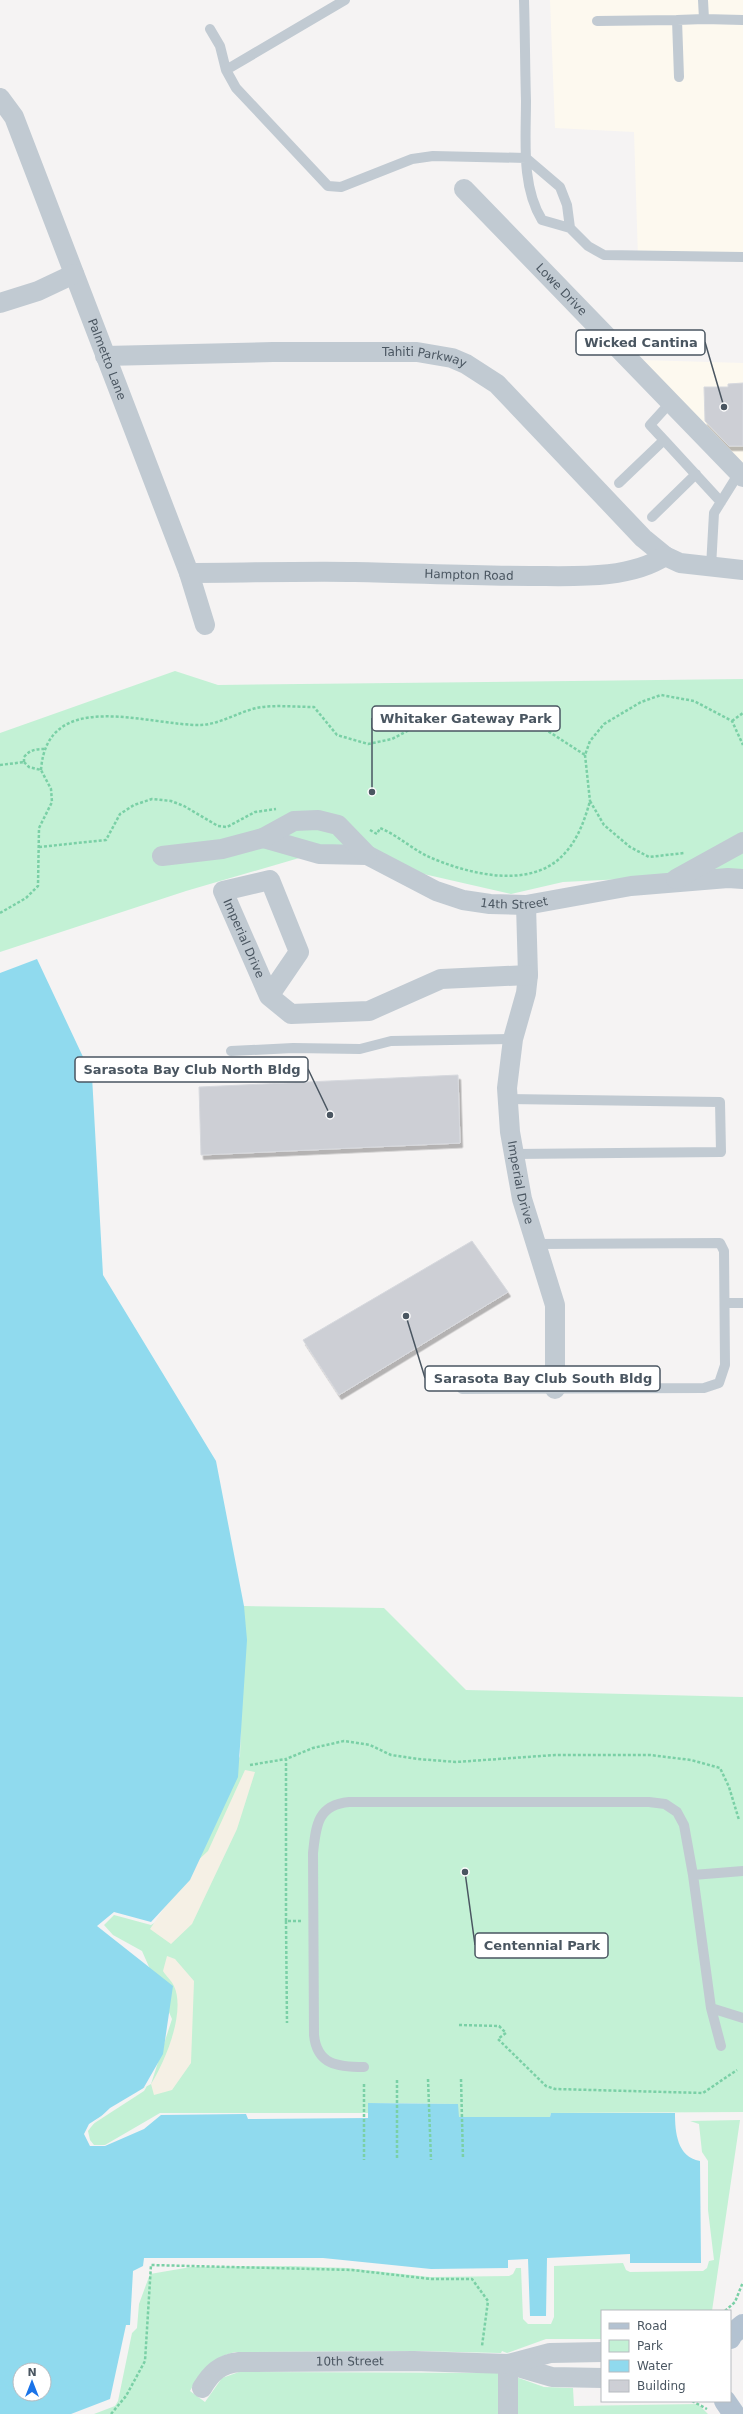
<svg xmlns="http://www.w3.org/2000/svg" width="743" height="2414" font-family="'DejaVu Sans',sans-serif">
<defs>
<filter id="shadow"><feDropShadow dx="2.5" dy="4.5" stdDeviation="0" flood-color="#0004"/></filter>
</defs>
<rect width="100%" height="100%" fill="#f5f3f3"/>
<path fill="#fdf9ef" d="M550 0H743V260L638 257 634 132 555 128Z
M642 360 743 363V463Z"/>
<path fill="#c3f1d5" d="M175 671 218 685 743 679V873L563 882 511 894 323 851 186 891 0 952V733Z
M244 1606 384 1608 466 1690 743 1697V2112L551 2113 550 2117H458V2104L368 2103V2113H160L105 2145H94L90 2140 88 2131C103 2110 129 2096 151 2084L172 2019 142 1951 113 1935 104 1925 114 1915 151 1925 166 1916 240 1756Z
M740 2120 712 2311H602V2339H546L507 2353 502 2351 501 2353 414 2351 235 2352C211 2358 202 2371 190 2391L205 2402 222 2378 239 2372 499 2373V2414H94L115 2406 118 2401 132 2333 137 2328 139 2304 150 2274 191 2267 291 2266 347 2268 430 2277 509 2276 513 2274 516 2268H521L523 2319 528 2324H551L554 2317V2266L623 2263 626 2270 630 2272 703 2271 707 2268 709 2261 714 2260 708 2210V2161L702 2152 699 2124 690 2121Z
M516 2377 544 2387 573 2388 574 2406 698 2404 708 2414H517Z"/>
<path fill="#f5f0e5" d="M245 1770 255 1772 237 1829 192 1924 171 1944 150 1929 193 1865 208 1851Z
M167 1956 175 1959 194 1981 191 2063 172 2090 154 2095 151 2084C165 2062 186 2012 174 1986 172 1981 166 1976 163 1971Z"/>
<path fill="#90daee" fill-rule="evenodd" d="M37 959 92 1076 103 1275 216 1461 244 1606 247 1640 238 1777 190 1880 151 1922 114 1912 97 1926 173 1986 163 2054 143 2089 89 2124 84 2134 90 2146H105L144 2129 161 2115 246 2114 248 2119 368 2118V2103L458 2104 459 2117H550L551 2113H675C675 2132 677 2157 700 2161L701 2263H630V2254L547 2258 546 2316H530L528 2259 508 2260V2268L431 2269 323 2258H144L143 2266 133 2271 130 2325H126L110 2399 71 2414H0V973ZM20 2370H44V2394H20Z"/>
<path fill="#f5f3f3" d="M147 2086 144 2091 93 2124 110 2108Z"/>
<path fill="#cdcfd5" stroke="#d7d9de" filter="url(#shadow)" d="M743 383V446H729L705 421 704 387H728V384Z
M458 1075 460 1143 201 1155 199 1087Z
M472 1241 508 1292 339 1395 303 1340Z"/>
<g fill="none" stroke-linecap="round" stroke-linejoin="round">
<path stroke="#7ad0a6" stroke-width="2.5" stroke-dasharray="3 2" stroke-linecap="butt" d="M732 721 743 713
M585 755 590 801
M24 762V757C30 750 35 749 44 749
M0 765 24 762
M41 770C47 686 149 726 201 725 222 724 241 710 262 707 279 705 297 707 314 707L337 735 368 744 392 739 411 729 439 721 482 711 508 714 537 724 585 755 590 741 604 724 641 702 661 695 694 701 732 721 743 745
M370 830 377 834 380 828C397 835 411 848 427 856 467 874 532 891 565 853 578 839 585 819 590 801L604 825 630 847 649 857 684 853
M39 847 106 840 120 814 134 805 152 799 171 801 184 806 218 826 227 827 255 812 276 809
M0 913 26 898 38 886 39 828 52 802 51 789 41 770 29 767 24 762
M250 1765 286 1759
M286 1921 287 2023
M301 1921H286V1759L313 1748 344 1741 370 1745 391 1755 418 1759 456 1762 555 1755H650L691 1760 720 1768 729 1787 739 1820
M459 2025 499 2026 506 2033 498 2039 546 2086 555 2089 703 2093 737 2070
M428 2079 431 2160
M461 2079 463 2159
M397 2080V2159
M364 2084V2160
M725 2311 735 2302 743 2282
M692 2401 707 2409
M111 2414 126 2396 145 2361 151 2265 352 2270 431 2279H472L488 2301 482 2346"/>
<path stroke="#c1cad2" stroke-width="10" d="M345 0 226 70 236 88 328 186 341 187 412 159 433 156 526 158 560 187 567 205 570 228
M524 0C525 34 525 67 526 101 526 140 521 186 542 220L570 228 588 246 604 255 743 257
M703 0 704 19 743 20
M597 21 677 20
M210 29 220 46 226 70
M679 77 677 20 704 19
M664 440 650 425 670 403
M619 483 664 440 721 502
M652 517 696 474
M711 567 714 513 739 473
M231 1051 293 1048 360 1049 391 1041 513 1039
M508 1099 720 1102 721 1152 514 1154
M725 1303H743
M462 1389 704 1388 719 1383 725 1365 724 1251 720 1243 536 1244
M693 1875 743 1871
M711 2008 743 2018
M364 2067C338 2067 317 2065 314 2035L313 1853C316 1826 317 1805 349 1802H649L665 1804 677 1812 684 1825 693 1875 711 2008 721 2046"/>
<g stroke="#c1cad2" stroke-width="20">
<path id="s1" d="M0 98 14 117 189 573 205 625"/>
<path id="s2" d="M464 189 743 477"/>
<path d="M0 303 38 291 74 274"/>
<path id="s3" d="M105 356 273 352H417L452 358 466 364 497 384 643 538 665 556"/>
<path id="s4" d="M189 573C244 573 299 571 355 572 413 573 471 576 530 576 572 576 629 580 665 556L680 563 743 570"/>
<path id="s5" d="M263 838 319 854 367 855 436 891 463 900 490 904 526 905 631 886 728 878 743 879"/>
<path d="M162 856 222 849 263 838 294 821 318 820 338 825 367 855"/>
<path d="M676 879 743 842"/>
<path id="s6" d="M526 905 528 975 526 993 513 1039 507 1088 510 1132 522 1199 555 1305V1389"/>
<path id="s7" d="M269 996 299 952 270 880 223 891 269 996 291 1014 369 1011 441 979 528 975"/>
<path d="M508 2364 552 2377 602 2378"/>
<path d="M508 2364V2414"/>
<path id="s8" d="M202 2388C211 2373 220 2364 239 2362L414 2361 508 2364 550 2353 602 2352"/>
</g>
<path stroke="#b3c2d1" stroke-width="22" d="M730 2338 732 2334 743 2325
M725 2401 734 2414"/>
</g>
<g text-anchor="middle" stroke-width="3" stroke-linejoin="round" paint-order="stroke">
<g font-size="12" fill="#4a5661" stroke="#fff">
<text dy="4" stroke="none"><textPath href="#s2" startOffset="140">Lowe Drive</textPath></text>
<text dy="4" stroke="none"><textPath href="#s3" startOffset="320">Tahiti Parkway</textPath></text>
<text dy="4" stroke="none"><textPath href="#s1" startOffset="283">Palmetto Lane</textPath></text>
<text dy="4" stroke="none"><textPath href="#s4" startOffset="280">Hampton Road</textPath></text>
<text dy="4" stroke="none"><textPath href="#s5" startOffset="264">14th Street</textPath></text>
<text dy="4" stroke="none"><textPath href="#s7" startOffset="231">Imperial Drive</textPath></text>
<text dy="4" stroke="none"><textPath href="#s6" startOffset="281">Imperial Drive</textPath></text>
<text dy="4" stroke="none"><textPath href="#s8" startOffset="158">10th Street</textPath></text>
</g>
</g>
<path fill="none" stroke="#4a5661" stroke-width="1.5" d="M724 407L705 342M372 792L372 718M330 1115L308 1069M406 1316L425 1378M465 1872L475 1945"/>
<g fill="#4a5661" stroke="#fff" stroke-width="1.5">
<circle cx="724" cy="407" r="4"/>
<circle cx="372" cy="792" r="4"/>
<circle cx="330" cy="1115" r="4"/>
<circle cx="406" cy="1316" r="4"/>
<circle cx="465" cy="1872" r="4"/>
</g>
<g fill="#fff" stroke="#4a5661" stroke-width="1.5">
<rect x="576" y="330" width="129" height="25" rx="4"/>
<rect x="372" y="706" width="188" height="25" rx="4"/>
<rect x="75" y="1057" width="233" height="25" rx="4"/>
<rect x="425" y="1366" width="235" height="25" rx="4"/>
<rect x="475" y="1933" width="133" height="25" rx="4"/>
</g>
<g font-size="13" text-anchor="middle" font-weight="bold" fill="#4a5661">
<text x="641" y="347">Wicked Cantina</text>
<text x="466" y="723">Whitaker Gateway Park</text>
<text x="192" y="1074">Sarasota Bay Club North Bldg</text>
<text x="543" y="1383">Sarasota Bay Club South Bldg</text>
<text x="542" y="1950">Centennial Park</text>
</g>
<rect x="601" y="2310" width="130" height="92" fill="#ffffff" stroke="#b7bbc0"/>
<rect x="609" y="2323" width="20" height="6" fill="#b3c2d1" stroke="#b7bbc0"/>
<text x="637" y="2330" font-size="12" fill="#4a5661">Road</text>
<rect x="609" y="2340" width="20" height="12" fill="#c3f1d5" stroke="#b7bbc0"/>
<text x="637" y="2350" font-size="12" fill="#4a5661">Park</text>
<rect x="609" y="2360" width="20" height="12" fill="#90daee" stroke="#b7bbc0"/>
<text x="637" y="2370" font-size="12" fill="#4a5661">Water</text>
<rect x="609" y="2380" width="20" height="12" fill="#cdcfd5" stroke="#b7bbc0"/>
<text x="637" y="2390" font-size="12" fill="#4a5661">Building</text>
<g transform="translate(32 2382)"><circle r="19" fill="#ffffff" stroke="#b7bbc0"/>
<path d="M0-3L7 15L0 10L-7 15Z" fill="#1a73e8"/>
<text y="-6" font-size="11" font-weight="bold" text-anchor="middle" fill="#4a5661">N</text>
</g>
</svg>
